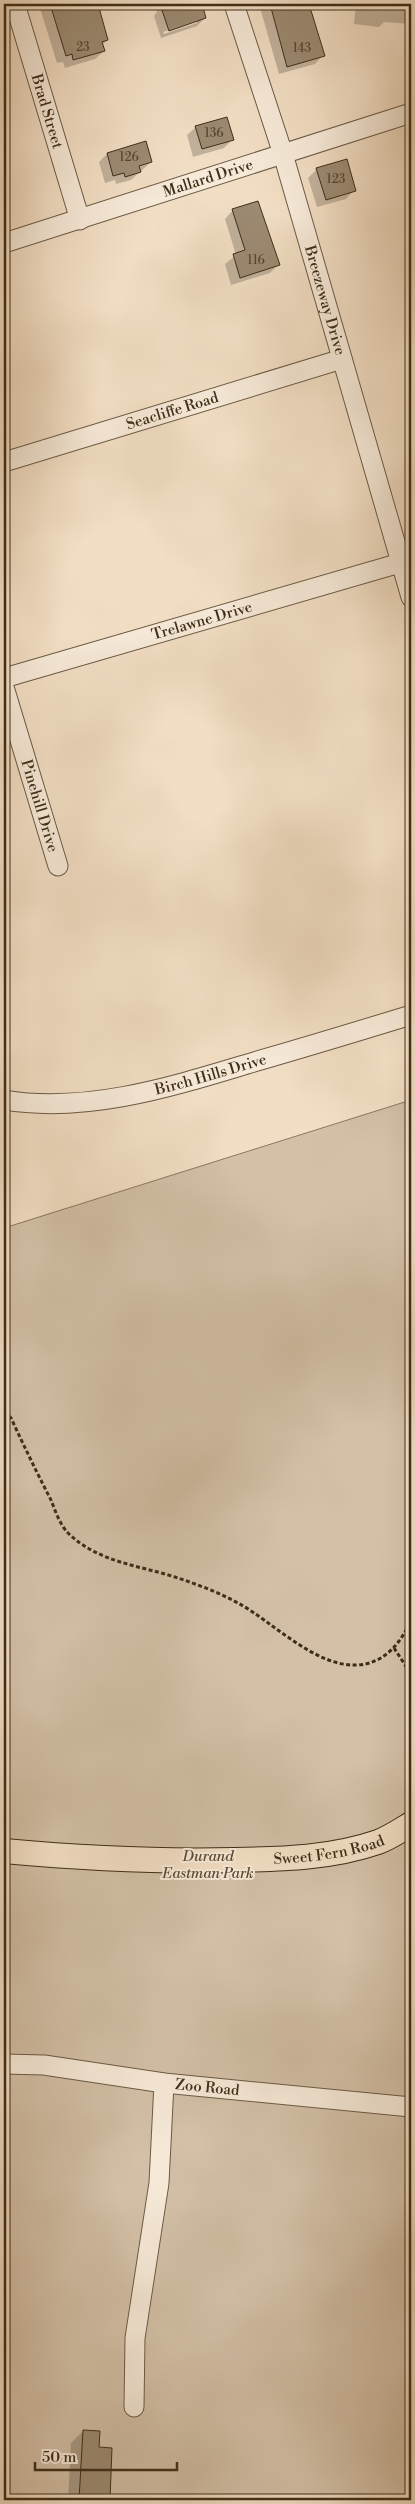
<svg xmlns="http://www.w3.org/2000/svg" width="415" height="2504" font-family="'Libre Bodoni',serif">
<rect width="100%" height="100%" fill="#f2dec4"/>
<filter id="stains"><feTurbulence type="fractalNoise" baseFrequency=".004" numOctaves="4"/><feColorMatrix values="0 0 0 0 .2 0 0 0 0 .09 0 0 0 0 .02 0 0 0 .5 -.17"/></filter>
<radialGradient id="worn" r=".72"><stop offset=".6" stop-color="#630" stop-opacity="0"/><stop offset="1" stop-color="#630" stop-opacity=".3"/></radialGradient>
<path fill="#d3c0a7" stroke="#887760" d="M411 1100V2500H4V1228Z"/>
<path fill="#0003" fill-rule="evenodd" d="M45 4H97L107 40 102 45 104 51 95 59 65 68 63 62 57 63 40 8Z
M154 4H200L205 18 197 26 161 38 154 16 157 12ZM197 20V23L164 34 163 32Z
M259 4H308L323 55 315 64 279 74Z
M356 4H411V24L384 22 379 27 354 24Z
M196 127 232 140 224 148 193 157 187 135Z
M107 154 151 162 131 180 116 184 115 180 105 183 99 162Z
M317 169 354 190 346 199 317 207 308 178Z
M233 210 278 265 270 273 231 285 225 264 236 255 225 219Z
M83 2431 98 2449H111L109 2500H68L71 2443Z"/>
<path fill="#9c8a72" stroke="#3e2e19" d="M50 4H98L108 40 102 42 105 51 73 60 72 54 66 56Z
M170 4H202L206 18 169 31 161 7Z
M270 4H309L325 56 287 67Z
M227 117 234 140 202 149 195 126Z
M146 141 152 162 139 166 141 172 125 177 124 173 113 176 107 153Z
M347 159 356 191 326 200 316 168Z
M258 201 280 265 240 278 233 254 245 250 232 209Z
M83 2430 100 2431 99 2447 112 2448 110 2500H79Z"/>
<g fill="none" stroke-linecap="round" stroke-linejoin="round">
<g stroke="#6b5a44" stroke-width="21">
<g id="minor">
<path id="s1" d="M15 4 80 220"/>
<path id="s2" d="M234 4 283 154 411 597"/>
<path id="s3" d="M4 243 411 113"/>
<path id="s4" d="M4 462 342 359"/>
<path id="s5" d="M4 678 400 563"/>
<path id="s6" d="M4 687 58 866"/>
<path id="s7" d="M4 1100C88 1114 174 1086 254 1062 306 1047 359 1031 411 1015"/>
<path id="s8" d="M4 2064 44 2065 164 2083 411 2107"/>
<path d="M134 2407 135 2338 159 2183 164 2083"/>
</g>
</g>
<g stroke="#3e2e19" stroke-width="26">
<g id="major">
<path id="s9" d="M4 1851C81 1858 158 1862 235 1860 283 1859 332 1858 378 1842 389 1838 401 1830 411 1824"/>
</g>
</g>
<path stroke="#3e2e19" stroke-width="3" stroke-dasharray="4 2.5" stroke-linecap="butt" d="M4 1412 11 1418C24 1446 37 1473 51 1500 55 1510 60 1525 68 1533 98 1562 137 1565 175 1577 196 1584 218 1592 238 1603 273 1622 315 1667 357 1665 384 1664 401 1643 411 1620
M394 1648 411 1674"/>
<use href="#minor" stroke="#f7ead9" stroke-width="19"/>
<use href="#major" stroke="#f2dec4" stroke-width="24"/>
</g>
<g text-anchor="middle" stroke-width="4" stroke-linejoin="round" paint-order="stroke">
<g font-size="12" fill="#56452f">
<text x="83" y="51">23</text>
<text x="302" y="52">143</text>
<text x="214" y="137">136</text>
<text x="129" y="161">126</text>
<text x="336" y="183">123</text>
<text x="256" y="264">116</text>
</g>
<g font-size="15" fill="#3e2e19" stroke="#f7ead9">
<text dy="5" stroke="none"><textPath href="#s1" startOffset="112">Brad Street</textPath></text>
<text dy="5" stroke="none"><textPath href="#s3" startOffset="214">Mallard Drive</textPath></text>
<text dy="5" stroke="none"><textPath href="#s2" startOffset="310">Breezeway Drive</textPath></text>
<text dy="5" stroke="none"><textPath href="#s4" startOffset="176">Seacliffe Road</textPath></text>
<text dy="5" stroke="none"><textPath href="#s5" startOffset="206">Trelawne Drive</textPath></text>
<text dy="5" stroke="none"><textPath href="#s6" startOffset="124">Pinehill Drive</textPath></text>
<text dy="5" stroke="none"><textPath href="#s7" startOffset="210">Birch Hills Drive</textPath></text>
<text dy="5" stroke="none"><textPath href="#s9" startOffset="326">Sweet Fern Road</textPath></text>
<text dy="5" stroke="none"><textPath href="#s8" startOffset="205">Zoo Road</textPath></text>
</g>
<g font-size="15" font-style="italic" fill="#5c4b35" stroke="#f7ead9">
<text x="208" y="1861">Durand<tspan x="208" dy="17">Eastman Park</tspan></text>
</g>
</g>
<rect width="415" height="2504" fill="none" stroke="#f2dec4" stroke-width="20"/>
<rect x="5" y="5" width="405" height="2494" fill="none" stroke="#3e2e19" stroke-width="2.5"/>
<rect x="10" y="10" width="395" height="2484" fill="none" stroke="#3e2e19"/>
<path d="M35 2462v8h142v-8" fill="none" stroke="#3e2e19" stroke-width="2.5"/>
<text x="42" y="2462" font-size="15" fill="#3e2e19" stroke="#f7ead9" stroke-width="4" paint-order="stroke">50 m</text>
<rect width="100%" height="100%" filter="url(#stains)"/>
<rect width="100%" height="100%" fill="url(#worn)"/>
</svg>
